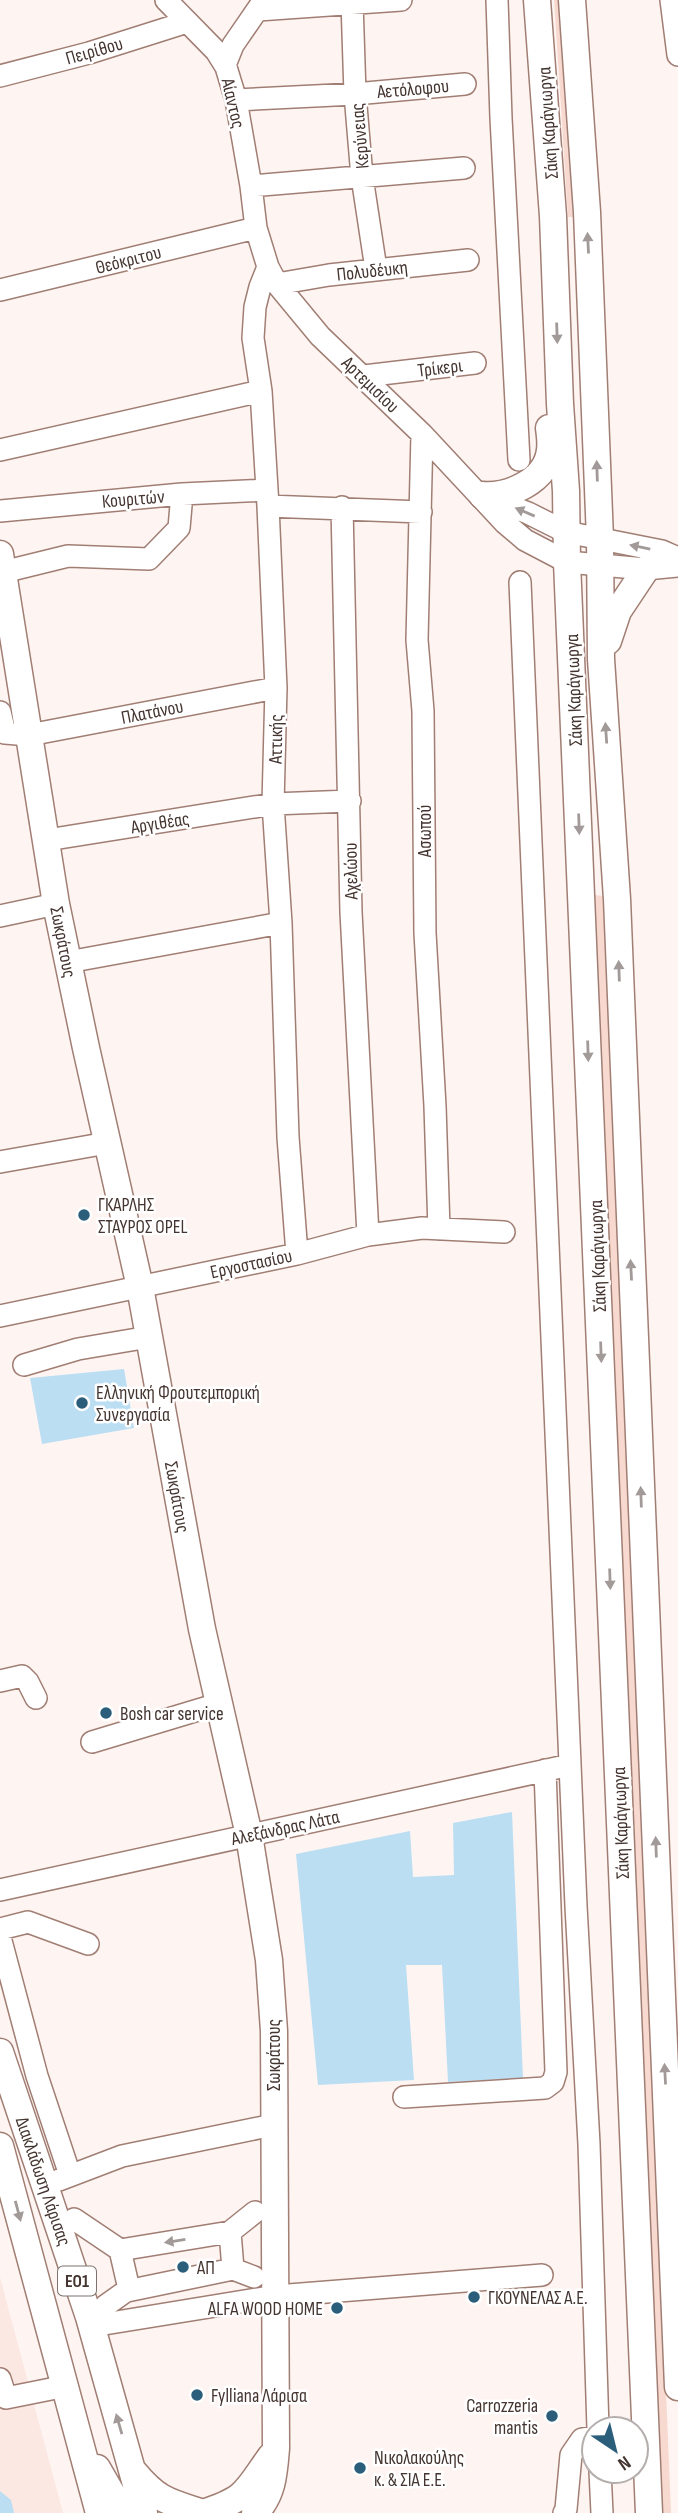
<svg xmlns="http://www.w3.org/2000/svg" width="678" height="2513" font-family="'Sofia Sans Condensed',sans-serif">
<rect width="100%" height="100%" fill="#fef5f3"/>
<path fill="#fce8e2" d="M0 2277 63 2513H0Z"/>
<path fill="#f7d9d0" d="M554 0H562L575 217H568Z
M594 895 605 896 671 2513H663Z"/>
<path fill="#bbdef3" d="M124 1369 134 1428 42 1444 30 1378Z
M512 1812 523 2078 448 2082 442 1965H406L414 2080 318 2085 296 1854 410 1831 413 1877 454 1875 453 1823Z
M0 2491 11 2500 14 2513H0Z"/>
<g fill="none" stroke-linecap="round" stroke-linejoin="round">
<g stroke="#a17e73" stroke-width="24">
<path id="minor" d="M166 0 216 51 226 67 236 100 251 186 256 228 268 267 260 287 255 307 253 338 261 391 268 506 276 688 273 804 281 923 288 1137 297 1254
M497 0 501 118 519 460
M671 0 678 55
M352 2 355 94 362 177 376 269
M258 10 401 0
M225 65 233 45 264 0
M0 76 89 53 187 22
M236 100 355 94 465 84
M251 186 464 168
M268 267 277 284 320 336 422 434 505 523 525 540 567 562 646 569 678 566
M277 284 329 275 468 260
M0 290 256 228
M364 376 475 363
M422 434 417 640 423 711 425 933 435 1106 439 1229
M0 450 261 391
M484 496 528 513 566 532 662 551 678 558
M268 506 421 512
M342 507 351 912 368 1235
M0 511 182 494 267 490
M3 572 68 556 149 559 179 528 182 494
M520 582 576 1906 589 2144 598 2429
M0 712 5 733 29 735 276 688
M47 840 273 804 350 801
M0 916 56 904
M68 962 281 923
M0 1162 107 1143
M0 1316 297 1254 368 1235 422 1228 504 1232
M24 1365 78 1349 149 1337
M0 1681 22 1676 28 1682 36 1698
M92 1742 218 1704
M0 1890 570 1765
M0 1929 28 1922 88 1944
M0 1937 37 2076 70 2175
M404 2097 545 2088 553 2082 556 2072 545 1770
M59 2180 122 2156 273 2125
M74 2219 120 2250 129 2289 105 2306
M120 2250 230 2232
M254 2277 233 2269 230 2232 255 2212
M127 2291 233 2269
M92 2326 276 2296 542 2275
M0 2379 6 2398 66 2386
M600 2471 602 2513
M564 2513 566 2509 571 2455 582 2439 594 2437"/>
</g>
<g stroke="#a17e73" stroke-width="29">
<path id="major" d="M537 0 553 216 560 404 566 491 567 562 649 2513
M572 0 587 212 600 539 601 659 617 899 678 2387
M482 495C509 497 547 481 550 450 551 443 550 435 549 428
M0 554 56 904 86 1048 140 1287 202 1629 249 1835 269 1960 274 2031 276 2448C274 2473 273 2495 255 2513
M608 641 618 611 646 569
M0 2052 89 2317 144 2513
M0 2146 99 2513
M97 2468 123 2513
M134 2472C158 2501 169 2502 203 2513
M203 2513C248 2498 245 2492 271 2456"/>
</g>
<use href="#minor" stroke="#fff" stroke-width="21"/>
<use href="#major" stroke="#fff" stroke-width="26"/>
</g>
<defs><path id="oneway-solid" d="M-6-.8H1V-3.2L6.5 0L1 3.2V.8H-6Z" transform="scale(1.75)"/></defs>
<g fill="#a29a98">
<use href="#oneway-solid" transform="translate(588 243) rotate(-93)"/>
<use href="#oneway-solid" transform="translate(557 333) rotate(88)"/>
<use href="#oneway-solid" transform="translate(597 471) rotate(-92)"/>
<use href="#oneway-solid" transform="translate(525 512) rotate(-157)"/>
<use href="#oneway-solid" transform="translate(640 547) rotate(-168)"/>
<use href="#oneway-solid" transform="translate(606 733) rotate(-94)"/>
<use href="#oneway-solid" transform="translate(579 824) rotate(88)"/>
<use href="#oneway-solid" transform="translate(619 971) rotate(-92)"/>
<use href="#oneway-solid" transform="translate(588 1051) rotate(88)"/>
<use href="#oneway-solid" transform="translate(631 1270) rotate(-93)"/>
<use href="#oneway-solid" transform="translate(601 1352) rotate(88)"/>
<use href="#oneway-solid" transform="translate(641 1497) rotate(-92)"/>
<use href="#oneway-solid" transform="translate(610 1579) rotate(88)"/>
<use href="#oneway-solid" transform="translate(656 1847) rotate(-92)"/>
<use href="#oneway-solid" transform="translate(665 2074) rotate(-93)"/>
<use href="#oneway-solid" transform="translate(18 2211) rotate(75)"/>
<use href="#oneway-solid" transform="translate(175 2241) rotate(171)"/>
<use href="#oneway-solid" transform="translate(119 2424) rotate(-106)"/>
</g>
<g fill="#2a5e7b" stroke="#fff" stroke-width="2.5">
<circle cx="84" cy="1215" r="7"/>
<circle cx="82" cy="1403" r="7"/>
<circle cx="106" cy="1713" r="7"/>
<circle cx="183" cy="2267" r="7"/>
<circle cx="474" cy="2297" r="7"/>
<circle cx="337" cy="2308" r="7"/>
<circle cx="197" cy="2395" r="7"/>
<circle cx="552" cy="2416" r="7"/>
<circle cx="360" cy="2468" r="7"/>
</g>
<g text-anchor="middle" stroke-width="5" stroke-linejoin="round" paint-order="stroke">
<rect fill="#fff" stroke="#7c726e" stroke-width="2" x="58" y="2266.5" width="38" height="29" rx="5"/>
<g font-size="18" font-weight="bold" fill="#443530">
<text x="77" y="2287">ΕΟ1</text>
</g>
<g font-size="19" fill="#443530" stroke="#fff">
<text transform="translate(94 50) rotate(-16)" y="7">Πειρίθου</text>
<text transform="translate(413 88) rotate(-5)" y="7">Αετόλοφου</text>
<text transform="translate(234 103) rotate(77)" y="7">Αίαντoς</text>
<text transform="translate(547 123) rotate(-94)" y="7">Σάκη Καράγιωργα</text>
<text transform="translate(359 136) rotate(-95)" y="7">Κερύνειας</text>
<text transform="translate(128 259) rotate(-14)" y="7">Θεόκριτου</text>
<text transform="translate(372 270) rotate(-6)" y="7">Πολυδέυκη</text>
<text transform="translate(440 367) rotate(-7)" y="7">Τρίκερι</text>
<text transform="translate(371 384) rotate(44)" y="7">Αρτεμισίου</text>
<text transform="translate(133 498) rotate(-5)" y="7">Κουριτών</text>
<text transform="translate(573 690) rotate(-92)" y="7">Σάκη Καράγιωργα</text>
<text transform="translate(152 711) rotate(-11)" y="7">Πλατάνου</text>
<text transform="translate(275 739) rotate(-89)" y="7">Αττικής</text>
<text transform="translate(160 822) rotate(-9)" y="7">Αργιθέας</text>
<text transform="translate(424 831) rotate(-90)" y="7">Ασωπού</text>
<text transform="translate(350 871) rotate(-91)" y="7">Αχελώου</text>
<text transform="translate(64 942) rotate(79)" y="7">Σωκράτους</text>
<text transform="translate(597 1256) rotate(-92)" y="7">Σάκη Καράγιωργα</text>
<text transform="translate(251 1263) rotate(-12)" y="7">Εργοστασίου</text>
<text transform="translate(178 1497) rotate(80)" y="7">Σωκράτους</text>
<text transform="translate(620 1823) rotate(-92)" y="7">Σάκη Καράγιωργα</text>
<text transform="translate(285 1827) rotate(-12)" y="7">Αλεξάνδρας Λάτα</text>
<text transform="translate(273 2055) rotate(-90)" y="7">Σωκράτους</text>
<text transform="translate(44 2181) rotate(71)" y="7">Διακλάδωση Λάρισας</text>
</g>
<g font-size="19" fill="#443530" stroke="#fff" text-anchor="start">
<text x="98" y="1211">ΓΚΑΡΛΗΣ<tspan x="98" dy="22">ΣΤΑΥΡΟΣ OPEL</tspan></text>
<text x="96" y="1399">Ελληνική Φρουτεμπορική<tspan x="96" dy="22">Συνεργασία</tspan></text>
<text x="120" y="1720">Bosh car service</text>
<text x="197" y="2274">ΑΠ</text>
<text x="488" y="2304">ΓΚΟΥΝΕΛΑΣ Α.Ε.</text>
<text x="323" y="2315" text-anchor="end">ALFA WOOD HOME</text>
<text x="211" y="2402">Fylliana Λάρισα</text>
<text x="538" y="2412" text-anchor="end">Carrozzeria<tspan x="538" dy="22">mantis</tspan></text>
<text x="374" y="2464">Νικολακούλης<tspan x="374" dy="22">κ. &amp; ΣΙΑ Ε.Ε.</tspan></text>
</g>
</g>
<g transform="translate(615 2450) rotate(145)"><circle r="33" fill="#ffffff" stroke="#b4aeac" stroke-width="2"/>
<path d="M0-5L12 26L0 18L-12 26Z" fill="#2a5e7b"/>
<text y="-10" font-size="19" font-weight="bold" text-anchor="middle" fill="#443530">N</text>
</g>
</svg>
